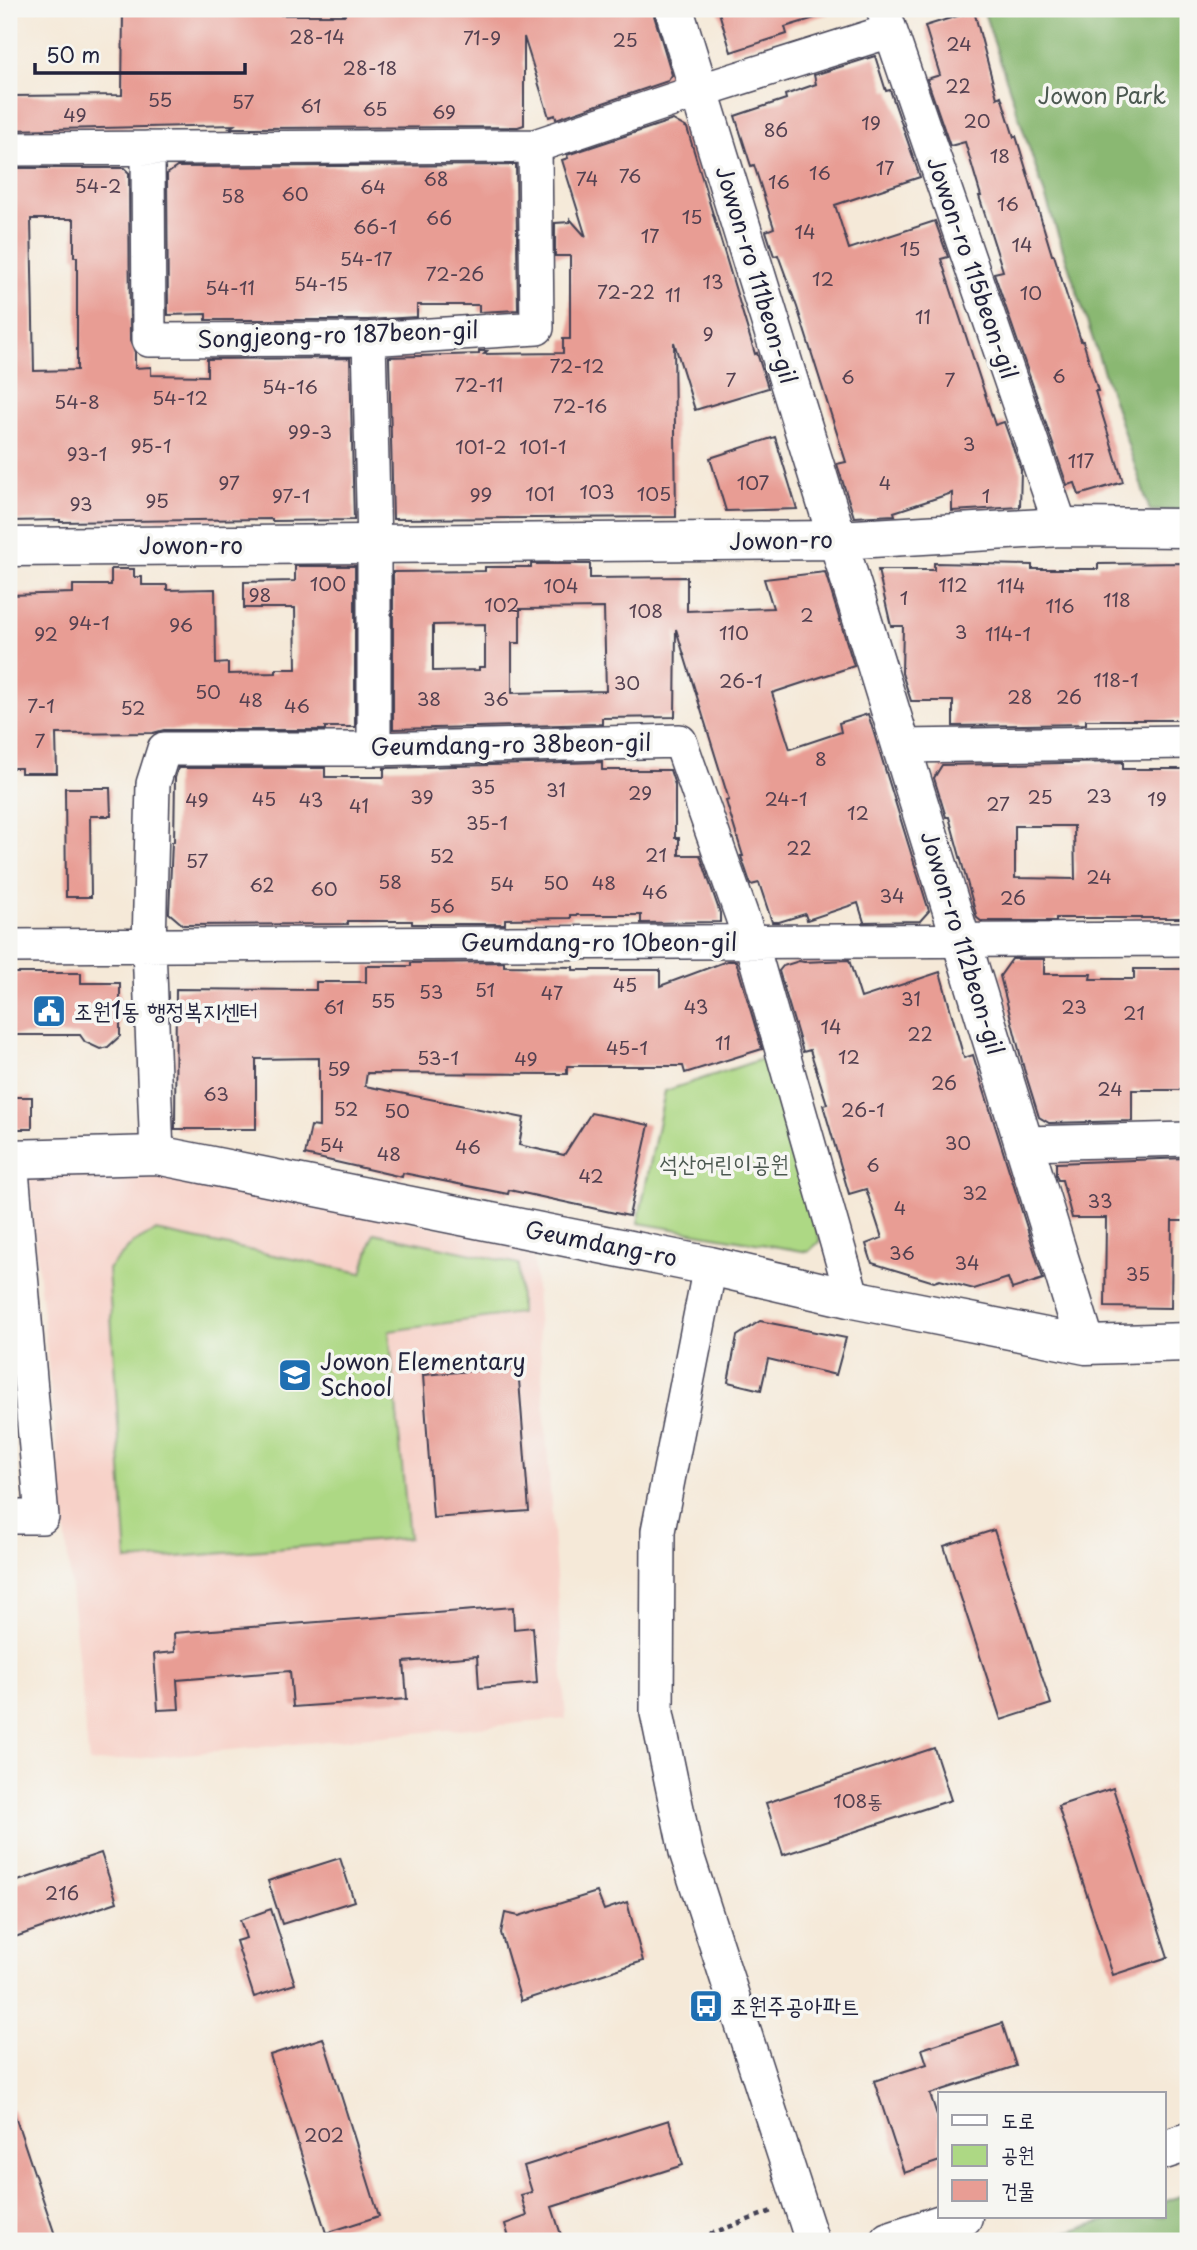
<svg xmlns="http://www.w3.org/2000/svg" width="1197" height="2250" font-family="'Playpen Sans','Poor Story',sans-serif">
<rect width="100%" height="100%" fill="#f6f6f2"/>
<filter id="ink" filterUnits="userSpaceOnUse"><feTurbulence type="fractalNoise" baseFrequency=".0143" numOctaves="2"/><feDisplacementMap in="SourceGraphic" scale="14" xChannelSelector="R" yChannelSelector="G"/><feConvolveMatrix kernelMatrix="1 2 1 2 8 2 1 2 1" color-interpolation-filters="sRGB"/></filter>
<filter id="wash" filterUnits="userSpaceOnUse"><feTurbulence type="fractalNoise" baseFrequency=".00686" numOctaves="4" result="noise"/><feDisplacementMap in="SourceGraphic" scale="28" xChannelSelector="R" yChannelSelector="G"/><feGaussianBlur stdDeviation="1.57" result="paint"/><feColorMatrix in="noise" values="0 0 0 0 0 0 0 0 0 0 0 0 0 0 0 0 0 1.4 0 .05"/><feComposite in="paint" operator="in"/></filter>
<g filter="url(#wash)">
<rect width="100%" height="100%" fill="#f5e9d8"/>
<path fill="#f7d1c8" d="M129 1169 533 1245 566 1719 89 1763 28 1170Z"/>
<path fill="#add884" stroke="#687d60" stroke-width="2" d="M768 1057 820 1241 808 1252 638 1223 665 1091Z
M155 1231 362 1273 374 1233 519 1264 520 1313 389 1331 409 1538 127 1561 108 1269 132 1244Z"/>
<path fill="#8ab872" stroke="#566d56" stroke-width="2" d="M983 9H1188V510L1150 511Z
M1188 2193V2241H1035L1118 2217H1164V2202Z"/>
<g id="blocks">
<path fill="#e89d94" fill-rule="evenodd" d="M200 9H281V15H345V9H492L494 15 514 9H652L672 75 668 81 556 119 555 115 549 117 524 37V125L518 127 230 128 234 125 9 130V96L122 95 123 11Z
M718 9H827L828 14 785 27 787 34 731 52Z
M974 11 997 98 1001 96 1014 137 1016 136 1052 255H1054L1081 341H1083L1098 391H1095L1123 482 1079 495 1075 483 1067 485 994 273 1003 271 979 196H981L965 142 950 146 927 79 940 75 925 26Z
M875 56 886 91 890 90 920 177 835 205 849 249 935 221 948 257 941 259 995 425 1004 422 1021 470 1020 507 952 511V493L894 512 895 515 854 517 837 464 846 462 797 307 778 255 774 256 766 231 774 228 754 165 751 166 735 116 786 99 785 95 816 84 814 75Z
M673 120 687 128 755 354 757 353 768 388 695 410 674 342 676 517 393 519 389 357 479 354V351H487L484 354 563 353V339H570V256H555V223L570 222V219L586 237 562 160 568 158 567 155Z
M516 165 518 310 479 312V305H417V317L368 320H206V314L168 315 167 174 177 167Z
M9 168H124L129 173 130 340 135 352V368L151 367V375L207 376V359L350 358 354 520 272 521V519L60 522V520L9 521ZM31 219H74V257H77V370L34 371Z
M775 437 797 509 726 511 710 458Z
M934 563 1032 565V569H1098V564L1188 563V720H1086V724L953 726V701H911L902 673 903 626H891L878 570H934Z
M531 564H590V578L687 577V611L773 608 764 579 825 572 854 666 772 693 790 749 841 732 839 723 868 714 929 911 920 921 864 922 858 903 807 920 805 914 779 922H772L759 883 751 885 741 856H743L726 801 729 800 676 629 675 717 602 718V724L393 729V572L485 571V567H531ZM604 608 606 691 512 693V643H520V609ZM485 624V667H479V670L433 671V625Z
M295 566H355V727H325V730H164L153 733 56 734 57 773H21V768H9V595L73 593V585H111V569H134V577H142V585H167V590L215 589 216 664 228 663V674L276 673V669H296L295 608H244V582L295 581Z
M602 762V770H670L675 785V838H679V855H700L720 913V922L641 923V915H571V918L505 919V924H412V921H348V924L183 925 169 913 172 842H174L175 778 178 768H325V777H384V768Z
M1123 762V769H1184V833H1188V918H1056V921H981L977 918 949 817H946L934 778 942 765ZM1015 826H1074L1075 879 1015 878Z
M65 788H110L111 816H90L91 897H66Z
M1012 959H1044V974H1091L1090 979H1134V969H1188V1090H1132V1121L1049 1123 1039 1117 1024 1069 1000 976Z
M849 960 861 998 940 972 964 1058 973 1055 1043 1279 1012 1289 1008 1278 974 1289 940 1280 934 1282 872 1263 866 1244 882 1238 866 1189 849 1194 823 1105 827 1104 810 1050 803 1052 779 971 783 966 799 961 804 962Z
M727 961H736L762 1049 685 1073 683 1066H567V1074L367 1073 365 1086 524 1118 519 1145 564 1155 591 1113 649 1125 629 1216 509 1190 508 1194 403 1173 402 1177 305 1155 311 1126 319 1127V1058L256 1059V1129H175L176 989 316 990V982H366V966H411V963L504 962V966L573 967V970H660V986Z
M9 973H81V983H120V1036L108 1047 100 1049 85 1042 80 1035H9Z
M9 1097H32V1129H9Z
M1187 1158 1186 1221H1172L1171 1308 1105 1307 1106 1218H1072L1062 1180H1058L1056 1175V1163Z
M760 1321 846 1338 836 1375 768 1359 761 1390 728 1382 737 1336Z
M518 1367 529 1511 433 1518 423 1375Z
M994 1530 1051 1704 1001 1720 944 1546Z
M513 1607 514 1629 533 1627 537 1683 479 1688 477 1656 404 1662 407 1699 293 1707 290 1671 177 1680 179 1709 158 1710 154 1654 175 1652 174 1633Z
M934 1748 951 1800 783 1855 766 1803Z
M1113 1788 1168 1957 1113 1975 1058 1806Z
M101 1853 117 1902 9 1939V1884Z
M340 1858 354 1901 282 1924 268 1881Z
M597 1892 604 1910 627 1902 643 1961 521 2001 501 1933 505 1913 519 1916Z
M271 1909 295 1984 254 1997 236 1941 246 1938 240 1920Z
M1002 2023 1016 2066 930 2094 940 2124V2161L904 2173 874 2081 927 2064 922 2049Z
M323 2038 379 2216 326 2233 270 2055Z
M9 2110H13L57 2241H9Z
M669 2120 683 2165 552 2207 563 2241H510L505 2224 527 2216 521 2195 532 2192 524 2166Z"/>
</g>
</g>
<g filter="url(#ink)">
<use href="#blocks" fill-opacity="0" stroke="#424053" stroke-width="2"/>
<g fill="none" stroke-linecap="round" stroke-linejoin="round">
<g stroke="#424053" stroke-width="36">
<path id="street" d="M883 9 1061 527
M148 148 149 340 369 339 537 328 535 146
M9 149 535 146 699 91 890 31
M369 339 374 546V749
M901 746 1188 742
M9 946 1188 939
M1024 1143 1188 1139
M157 1155 149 946 153 784 164 749H374L680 741 751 942 853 1299
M710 1266 658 1531 657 1713 686 1852 812 2241
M9 1517H42L11 1159"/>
</g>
<g stroke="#424053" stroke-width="41">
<path id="secondary" d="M674 9 1086 1345
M9 547 838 540 1061 527 1188 528
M9 1159 157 1155 710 1266 853 1299 1086 1345 1188 1342
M1164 2150 1188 2142
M889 2241 963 2217"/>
</g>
<path stroke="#424053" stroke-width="4.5" stroke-dasharray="5 5" stroke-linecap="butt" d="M691 2241 772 2211"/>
<use href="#street" stroke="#fff" stroke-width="33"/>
<use href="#secondary" stroke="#fff" stroke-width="38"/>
</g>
</g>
<defs>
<g id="civic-square" transform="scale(1.75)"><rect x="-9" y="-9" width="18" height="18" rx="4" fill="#1f6fb2" stroke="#f6f6f2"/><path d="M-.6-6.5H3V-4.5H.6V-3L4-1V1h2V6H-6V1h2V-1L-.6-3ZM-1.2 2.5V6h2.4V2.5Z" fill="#fff"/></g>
<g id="school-square" transform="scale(1.75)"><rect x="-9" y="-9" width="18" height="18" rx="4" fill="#1f6fb2" stroke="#f6f6f2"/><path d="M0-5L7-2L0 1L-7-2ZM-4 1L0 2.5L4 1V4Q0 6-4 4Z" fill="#fff"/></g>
<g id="bus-square" transform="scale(1.75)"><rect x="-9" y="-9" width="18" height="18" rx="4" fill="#1f6fb2" stroke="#f6f6f2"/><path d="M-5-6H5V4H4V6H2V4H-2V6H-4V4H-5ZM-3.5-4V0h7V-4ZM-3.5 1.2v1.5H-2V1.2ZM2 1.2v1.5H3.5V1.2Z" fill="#fff"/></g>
</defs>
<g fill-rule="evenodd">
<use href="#civic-square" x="49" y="1011"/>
<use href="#school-square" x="295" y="1375"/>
<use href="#bus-square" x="706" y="2006"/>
</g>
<g text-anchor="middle" stroke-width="7" stroke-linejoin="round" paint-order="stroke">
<g font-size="19" fill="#544151">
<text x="317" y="44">28-14</text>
<text x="482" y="45">71-9</text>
<text x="625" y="47">25</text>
<text x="959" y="51">24</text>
<text x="370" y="75">28-18</text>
<text x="958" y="93">22</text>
<text x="160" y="107">55</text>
<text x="243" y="109">57</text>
<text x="311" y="113">61</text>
<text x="375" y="116">65</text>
<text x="444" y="119">69</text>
<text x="75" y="122">49</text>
<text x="977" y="128">20</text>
<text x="871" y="130">19</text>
<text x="776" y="137">86</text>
<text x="1000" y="163">18</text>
<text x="885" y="175">17</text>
<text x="820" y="180">16</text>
<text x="630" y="183">76</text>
<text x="436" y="186">68</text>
<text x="587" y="186">74</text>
<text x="779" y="189">16</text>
<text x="98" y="193">54-2</text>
<text x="373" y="194">64</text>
<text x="295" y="201">60</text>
<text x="233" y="203">58</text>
<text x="1008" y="211">16</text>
<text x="692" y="224">15</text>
<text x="439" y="225">66</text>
<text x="375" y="234">66-1</text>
<text x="805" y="239">14</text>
<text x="650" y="243">17</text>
<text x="1022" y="252">14</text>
<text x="910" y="256">15</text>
<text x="366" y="266">54-17</text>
<text x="455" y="281">72-26</text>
<text x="823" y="286">12</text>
<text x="713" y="289">13</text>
<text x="321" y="291">54-15</text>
<text x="230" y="295">54-11</text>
<text x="626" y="299">72-22</text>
<text x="1031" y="300">10</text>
<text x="673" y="302">11</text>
<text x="923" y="324">11</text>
<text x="708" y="341">9</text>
<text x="577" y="373">72-12</text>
<text x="1059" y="383">6</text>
<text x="848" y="384">6</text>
<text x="731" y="387">7</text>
<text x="950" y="387">7</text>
<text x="479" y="392">72-11</text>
<text x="290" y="394">54-16</text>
<text x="180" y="405">54-12</text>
<text x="77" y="409">54-8</text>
<text x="580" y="413">72-16</text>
<text x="310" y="439">99-3</text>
<text x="969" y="451">3</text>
<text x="151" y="453">95-1</text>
<text x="481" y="454">101-2</text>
<text x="543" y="454">101-1</text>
<text x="87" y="461">93-1</text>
<text x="1081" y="468">117</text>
<text x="229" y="490">97</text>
<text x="753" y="490">107</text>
<text x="885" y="490">4</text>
<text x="597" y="499">103</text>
<text x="540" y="501">101</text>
<text x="654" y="501">105</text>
<text x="481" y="502">99</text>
<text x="291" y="503">97-1</text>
<text x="986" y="503">1</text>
<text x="157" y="508">95</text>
<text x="81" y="511">93</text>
<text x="328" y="591">100</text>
<text x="953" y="592">112</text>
<text x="561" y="593">104</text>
<text x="1011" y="593">114</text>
<text x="260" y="602">98</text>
<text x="904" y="605">1</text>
<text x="1117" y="607">118</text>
<text x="502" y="612">102</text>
<text x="1060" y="613">116</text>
<text x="646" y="618">108</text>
<text x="807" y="622">2</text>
<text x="89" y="630">94-1</text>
<text x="181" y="632">96</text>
<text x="961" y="639">3</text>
<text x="734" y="640">110</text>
<text x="46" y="641">92</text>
<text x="1008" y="641">114-1</text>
<text x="1116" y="687">118-1</text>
<text x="741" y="688">26-1</text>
<text x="627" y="690">30</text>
<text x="208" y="699">50</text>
<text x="1020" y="704">28</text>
<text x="1069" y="704">26</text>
<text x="429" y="706">38</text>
<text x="496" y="706">36</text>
<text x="251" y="707">48</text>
<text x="41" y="713">7-1</text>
<text x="297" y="713">46</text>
<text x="133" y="715">52</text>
<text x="40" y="748">7</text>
<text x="821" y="766">8</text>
<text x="483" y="794">35</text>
<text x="556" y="797">31</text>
<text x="640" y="800">29</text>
<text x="1099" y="803">23</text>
<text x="422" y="804">39</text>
<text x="1040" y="804">25</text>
<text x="264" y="806">45</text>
<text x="786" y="806">24-1</text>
<text x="1157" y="806">19</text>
<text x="197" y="807">49</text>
<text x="311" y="807">43</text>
<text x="998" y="811">27</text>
<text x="359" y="813">41</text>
<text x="858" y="820">12</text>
<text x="487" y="830">35-1</text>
<text x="799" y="855">22</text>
<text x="656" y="862">21</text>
<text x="442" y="863">52</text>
<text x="197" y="868">57</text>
<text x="1099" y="884">24</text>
<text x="390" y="889">58</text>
<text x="556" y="890">50</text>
<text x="604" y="890">48</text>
<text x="502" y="891">54</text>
<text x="262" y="892">62</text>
<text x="324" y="896">60</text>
<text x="655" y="899">46</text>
<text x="892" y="903">34</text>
<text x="1013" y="905">26</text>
<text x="442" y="913">56</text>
<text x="625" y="992">45</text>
<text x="485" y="997">51</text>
<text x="431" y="999">53</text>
<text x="552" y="1000">47</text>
<text x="911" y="1006">31</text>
<text x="383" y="1008">55</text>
<text x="334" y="1014">61</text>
<text x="696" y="1014">43</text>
<text x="1074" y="1014">23</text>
<text x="1134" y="1020">21</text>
<text x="831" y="1034">14</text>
<text x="920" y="1041">22</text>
<text x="723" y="1050">11</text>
<text x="627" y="1055">45-1</text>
<text x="849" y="1064">12</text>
<text x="438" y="1065">53-1</text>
<text x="526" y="1066">49</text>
<text x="339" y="1076">59</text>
<text x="944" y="1090">26</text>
<text x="1110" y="1096">24</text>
<text x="216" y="1101">63</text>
<text x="346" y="1116">52</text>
<text x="863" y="1117">26-1</text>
<text x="397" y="1118">50</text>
<text x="958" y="1150">30</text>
<text x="332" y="1152">54</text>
<text x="468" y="1154">46</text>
<text x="389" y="1161">48</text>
<text x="873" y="1172">6</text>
<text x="591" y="1183">42</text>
<text x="975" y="1200">32</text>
<text x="1100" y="1208">33</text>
<text x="900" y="1215">4</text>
<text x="902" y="1260">36</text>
<text x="967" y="1270">34</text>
<text x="1138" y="1281">35</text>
<text x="858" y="1808">108동</text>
<text x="62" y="1900">216</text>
<text x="324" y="2142">202</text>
</g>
<g font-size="23" fill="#4c5951" stroke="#f6f6f2">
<text x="1102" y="104">Jowon Park</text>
<text x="724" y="1172">석산어린이공원</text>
</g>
<g font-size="23" fill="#22223b" stroke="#f6f6f2">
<text transform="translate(972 268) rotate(71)" y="8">Jowon-ro 115beon-gil</text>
<text transform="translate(756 275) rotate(73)" y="8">Jowon-ro 111beon-gil</text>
<text transform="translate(338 335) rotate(-2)" y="8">Songjeong-ro 187beon-gil</text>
<text transform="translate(781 541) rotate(-1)" y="8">Jowon-ro</text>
<text x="191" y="554">Jowon-ro</text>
<text transform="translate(511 745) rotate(-1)" y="8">Geumdang-ro 38beon-gil</text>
<text x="599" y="951">Geumdang-ro 10beon-gil</text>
<text transform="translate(962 943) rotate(73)" y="8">Jowon-ro 112beon-gil</text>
<text transform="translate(601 1244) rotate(11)" y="8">Geumdang-ro</text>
</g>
<g font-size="23" fill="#22223b" stroke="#f6f6f2" text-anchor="start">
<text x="74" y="1019">조원1동 행정복지센터</text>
<text x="320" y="1370">Jowon Elementary<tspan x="320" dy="26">School</tspan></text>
<text x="730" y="2014">조원주공아파트</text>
</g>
</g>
<rect width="1197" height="2250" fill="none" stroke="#f6f6f2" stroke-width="35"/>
<rect x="938" y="2092" width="228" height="126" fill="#f6f6f2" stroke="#a1a1a9" stroke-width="2"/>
<rect x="952" y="2115" width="35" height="10" fill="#ffffff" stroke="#a1a1a9" stroke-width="2"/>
<text x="1001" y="2128" font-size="21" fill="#22223b">도로</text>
<rect x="952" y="2145" width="35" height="21" fill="#add884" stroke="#a1a1a9" stroke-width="2"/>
<text x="1001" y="2162" font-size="21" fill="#22223b">공원</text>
<rect x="952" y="2180" width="35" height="21" fill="#e89d94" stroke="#a1a1a9" stroke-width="2"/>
<text x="1001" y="2198" font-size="21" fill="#22223b">건물</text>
<path d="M35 63v10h210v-10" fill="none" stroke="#22223b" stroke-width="3.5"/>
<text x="46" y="63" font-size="21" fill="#22223b" stroke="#f6f6f2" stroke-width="5" paint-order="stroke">50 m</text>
</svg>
